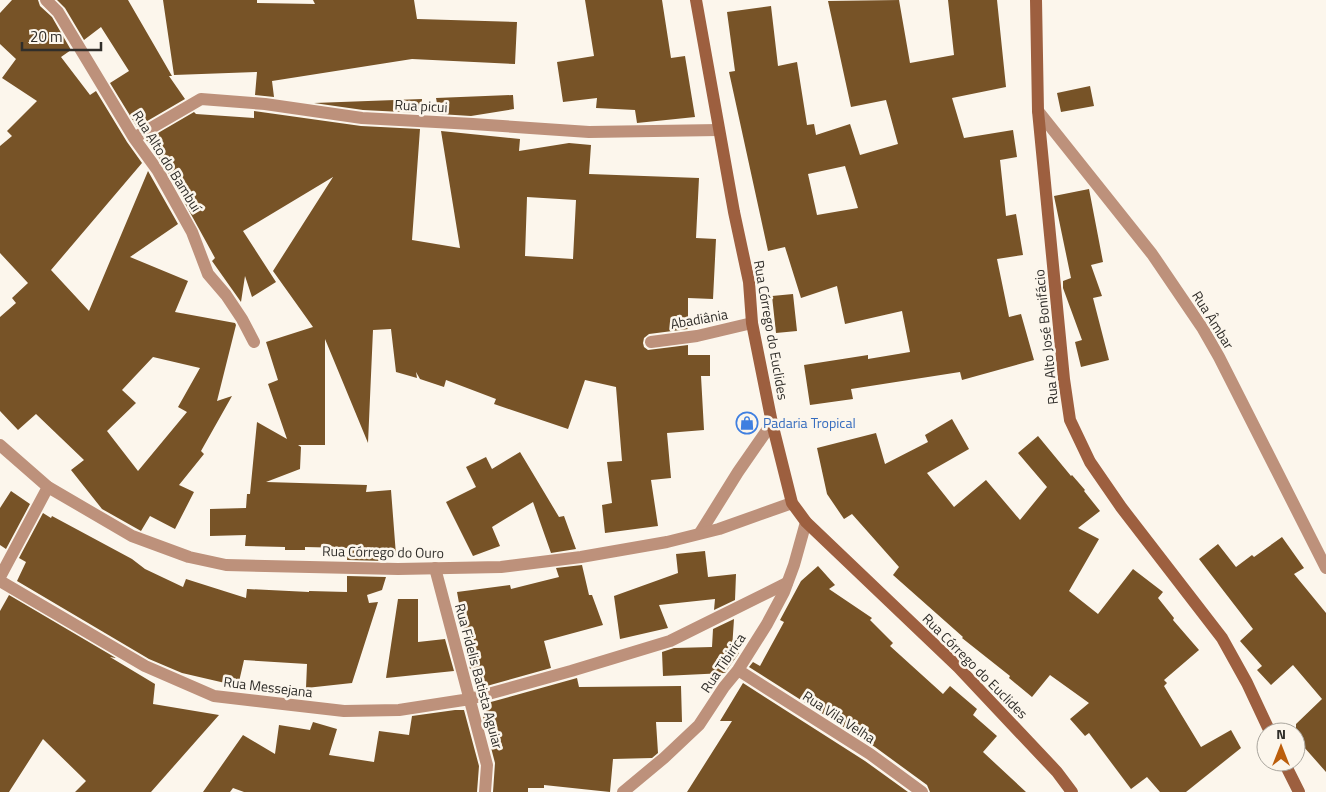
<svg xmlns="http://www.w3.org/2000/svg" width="1326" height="792" font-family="'Titillium Web',sans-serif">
<rect width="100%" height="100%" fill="#fcf6ec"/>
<path fill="#775327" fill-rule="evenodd" d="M12 0H38L40 6 52 17 71 50 61 57 90 95 96 91 127 142 142 163 51 270 89 311 148 171 178 224 130 257 188 281 175 312 235 323 236 325 217 401 232 396 201 451 204 454 179 485 194 492 175 529 150 516 141 531 102 509 71 470 84 460 36 414 18 430 0 411V317L16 303 12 298 28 283 0 253V146L12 136 7 131 37 101 2 78 16 59 0 44V13ZM153 357 200 368 178 407 187 412 138 471 107 431 136 403 122 390Z
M57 0H128L172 76H169L185 99 137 127 110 83 129 71 101 27 84 40 65 8Z
M163 0H257V3L315 4 313 0H414L417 19 517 22 515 64 412 59 272 81 274 97 255 95 257 72 174 75Z
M585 0H662L671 58 685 56 695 117 637 123 635 110 596 108 597 98 563 102 557 62 594 56Z
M899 0 910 63 954 55 948 0H997L1006 87 952 98 964 138 1013 130 1017 157 1000 160 1006 216 1016 214 1023 255 997 259 1009 317 1021 314 1034 360 962 380 960 372 851 389 853 399 810 405 804 365 868 355V359L910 352 902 311 845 324 837 286 801 298 785 247 768 251 729 72 735 71 727 12 771 6 778 66 797 62 807 125 814 124 816 135 850 124 860 155 898 144 886 100 851 107 828 1ZM845 166 858 208 817 215 808 174Z
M1090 86 1094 106 1061 112 1057 93Z
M513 95 514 109 471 116 439 114 436 98Z
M422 99 421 113 363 110 314 103Z
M254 111 361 126 420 129 412 240 460 248 441 131 520 139 519 151 569 143 591 145 589 174 699 178 696 238 716 239 713 299 688 298V329L649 334 644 338 643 343 644 347 648 350 688 345V355H710V376H701L704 430 667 433 671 478 651 480 658 526 605 533 602 505 612 503 607 462 622 461 616 387 585 380 568 429 494 404 496 399 446 380 444 387 420 379 416 372 417 378 396 372 391 329 373 330 368 443 325 339V445H298L301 447 300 469 266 482 367 485 366 492 391 490 396 555H384V561L347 560 348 548 305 547V550H285V547L245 546 246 535 210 536V509L246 508 247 494H250L257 422 287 439 268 384 278 380 266 342 313 327 273 271 333 177 243 231 276 282 252 297 245 276 241 302 212 261 215 258 165 167 156 154 162 140 153 150 146 140 194 112 196 114 254 118ZM527 197 576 200 573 259 525 256Z
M1089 189 1103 262 1091 265 1102 296 1093 298 1109 360 1081 367 1075 342 1082 340 1063 288V281L1071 278 1054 196Z
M793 294 797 331 776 333 772 296Z
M952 419 969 449 927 473 954 507 986 480 1020 520 1047 487 1018 453 1038 436 1071 476 1072 475 1085 490 1084 491 1100 511 1078 528 1099 539 1069 591 1098 614 1133 569 1163 592 1158 598 1174 618 1173 620 1199 650 1164 680 1167 683 1164 686 1201 747 1231 730 1241 748 1186 792H1160L1147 777 1131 789 1089 733 1085 736 1070 719 1089 703 1050 675 1032 697 1009 678 1010 676 962 638 963 637 893 575 899 567 852 514 844 519 827 494 817 448 876 433 885 464 928 442 925 435Z
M520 452 559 517 564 516 576 549 551 553 533 502 492 527 500 546 473 556 446 502 476 487 466 467 486 457 492 469Z
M11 491 30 504 6 549 0 545V508Z
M43 513 51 518 52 516 132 559 145 569 183 587 186 579 246 598 247 589 309 592V591L347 592V576L386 577 382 590 367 595 369 603 378 602 352 683 306 688 307 664 244 660 238 686 182 673 149 659 17 581 26 562 19 558Z
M1282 537 1304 568 1294 574 1326 613V772L1296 738V724L1322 699 1293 665 1271 685 1257 670 1262 666 1240 641 1253 629 1199 559 1218 544 1236 567 1252 555 1254 557Z
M705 551 708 577 736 574 735 600 714 610 715 599 659 605 668 628 620 639 614 596 678 573 676 554Z
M582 565 589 595H592L603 625 544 641 551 668 476 689 472 668 470 669 462 637 465 636 457 592 510 585 511 589 559 577 556 568Z
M818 566 835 585 829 589 872 618 870 620 893 643 890 646 943 694 950 686 977 709 973 715 997 736 983 752 1026 792H930L927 785 875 747 749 667 753 662 760 666 784 622 780 620 801 581Z
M9 595 116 658 110 657 155 684 153 704 219 715 151 792H75L86 781 43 739 9 792H0V611Z
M398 599H418V642L445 639 454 671 386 678Z
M734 619 732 649 739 653 725 673 663 676 662 652 674 648 712 647 713 629Z
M577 678 579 687 681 686 682 722H656L658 753 652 758 613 759 610 792 544 785V788H528V792H493L495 763 480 705Z
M743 683 865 761 908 792H687L732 721H720Z
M455 710H464L479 766 477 792H244L233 788 230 792H203L243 735 275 754 279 725 310 730 313 722 337 729 329 755 374 762 379 731 409 735 412 716Z"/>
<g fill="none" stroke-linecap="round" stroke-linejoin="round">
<path stroke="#bd917b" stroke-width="12" d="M700 533 738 472 772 423
M435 568 487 765 485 792
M0 577 48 487
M0 581 145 666 214 696 344 711 399 710 470 699 571 671 670 641 787 583"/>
<path stroke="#bd917b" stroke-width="12" d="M46 0 58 12 134 138 158 171 192 232 208 274 226 295 242 319 254 342
M1038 111 1152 254 1203 329 1219 357 1326 568
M134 138 201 99 265 104 362 118 473 124 589 132 719 130
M651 342 697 336 752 323
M0 445 48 487 132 536 189 557 226 565 398 569 501 567 581 557 667 542 719 529 792 503
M738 670 870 754 922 792
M623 792 664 758 699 725 724 687 738 670 767 624 784 592 794 565 806 522"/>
<path stroke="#9d5f3f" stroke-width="12" d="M696 0 734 212 749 282 752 323 772 423 792 503 806 522 958 667 1057 772 1072 792
M1036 0 1038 111 1064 379 1070 420 1090 462 1121 507 1222 638 1247 683 1270 732
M1284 762 1299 792"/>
</g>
<defs>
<g id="shop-ring" transform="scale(1.125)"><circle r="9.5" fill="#fcf6ec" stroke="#3f7fe0" stroke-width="1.5"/><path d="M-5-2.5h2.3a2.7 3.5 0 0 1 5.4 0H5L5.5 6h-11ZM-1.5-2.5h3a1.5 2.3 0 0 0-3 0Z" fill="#3f7fe0"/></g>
</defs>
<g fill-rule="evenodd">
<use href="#shop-ring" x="747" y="423"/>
</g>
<g text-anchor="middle" stroke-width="5" stroke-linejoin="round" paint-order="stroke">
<g font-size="14" fill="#302e2a" stroke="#fcf6ec">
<text transform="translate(421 106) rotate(3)" y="5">Rua picui</text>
<text transform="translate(167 161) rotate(58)" y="5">Rua Alto do Bambuí</text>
<text transform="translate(699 319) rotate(-10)" y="5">Abadiânia</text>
<text transform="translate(1213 320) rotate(58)" y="5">Rua Âmbar</text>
<text transform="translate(771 330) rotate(80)" y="5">Rua Córrego do Euclides</text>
<text transform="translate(1046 337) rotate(-96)" y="5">Rua Alto José Bonifácio</text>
<text transform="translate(383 552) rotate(1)" y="5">Rua Córrego do Ouro</text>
<text transform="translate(723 663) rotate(-56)" y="5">Rua Tibirica</text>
<text transform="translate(975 666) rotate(45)" y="5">Rua Córrego do Euclides</text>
<text transform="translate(479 676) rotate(75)" y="5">Rua Fidelis Batista Aguiar</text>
<text transform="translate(268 687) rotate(7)" y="5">Rua Messejana</text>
<text transform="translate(839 717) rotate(33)" y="5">Rua Vila Velha</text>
</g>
<g font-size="14" fill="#366cbe" stroke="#fcf6ec" text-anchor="start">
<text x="763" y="428">Padaria Tropical</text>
</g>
</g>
<g transform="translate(1281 747)"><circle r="24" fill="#fcf6ec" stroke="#aaa69e"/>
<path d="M0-4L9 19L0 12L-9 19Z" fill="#bb5e0c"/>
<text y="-8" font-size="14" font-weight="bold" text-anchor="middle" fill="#302e2a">N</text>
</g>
<path d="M22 42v8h79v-8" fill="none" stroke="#302e2a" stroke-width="2.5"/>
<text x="30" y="42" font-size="15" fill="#302e2a" stroke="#fcf6ec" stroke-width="4" paint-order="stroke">20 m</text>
</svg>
